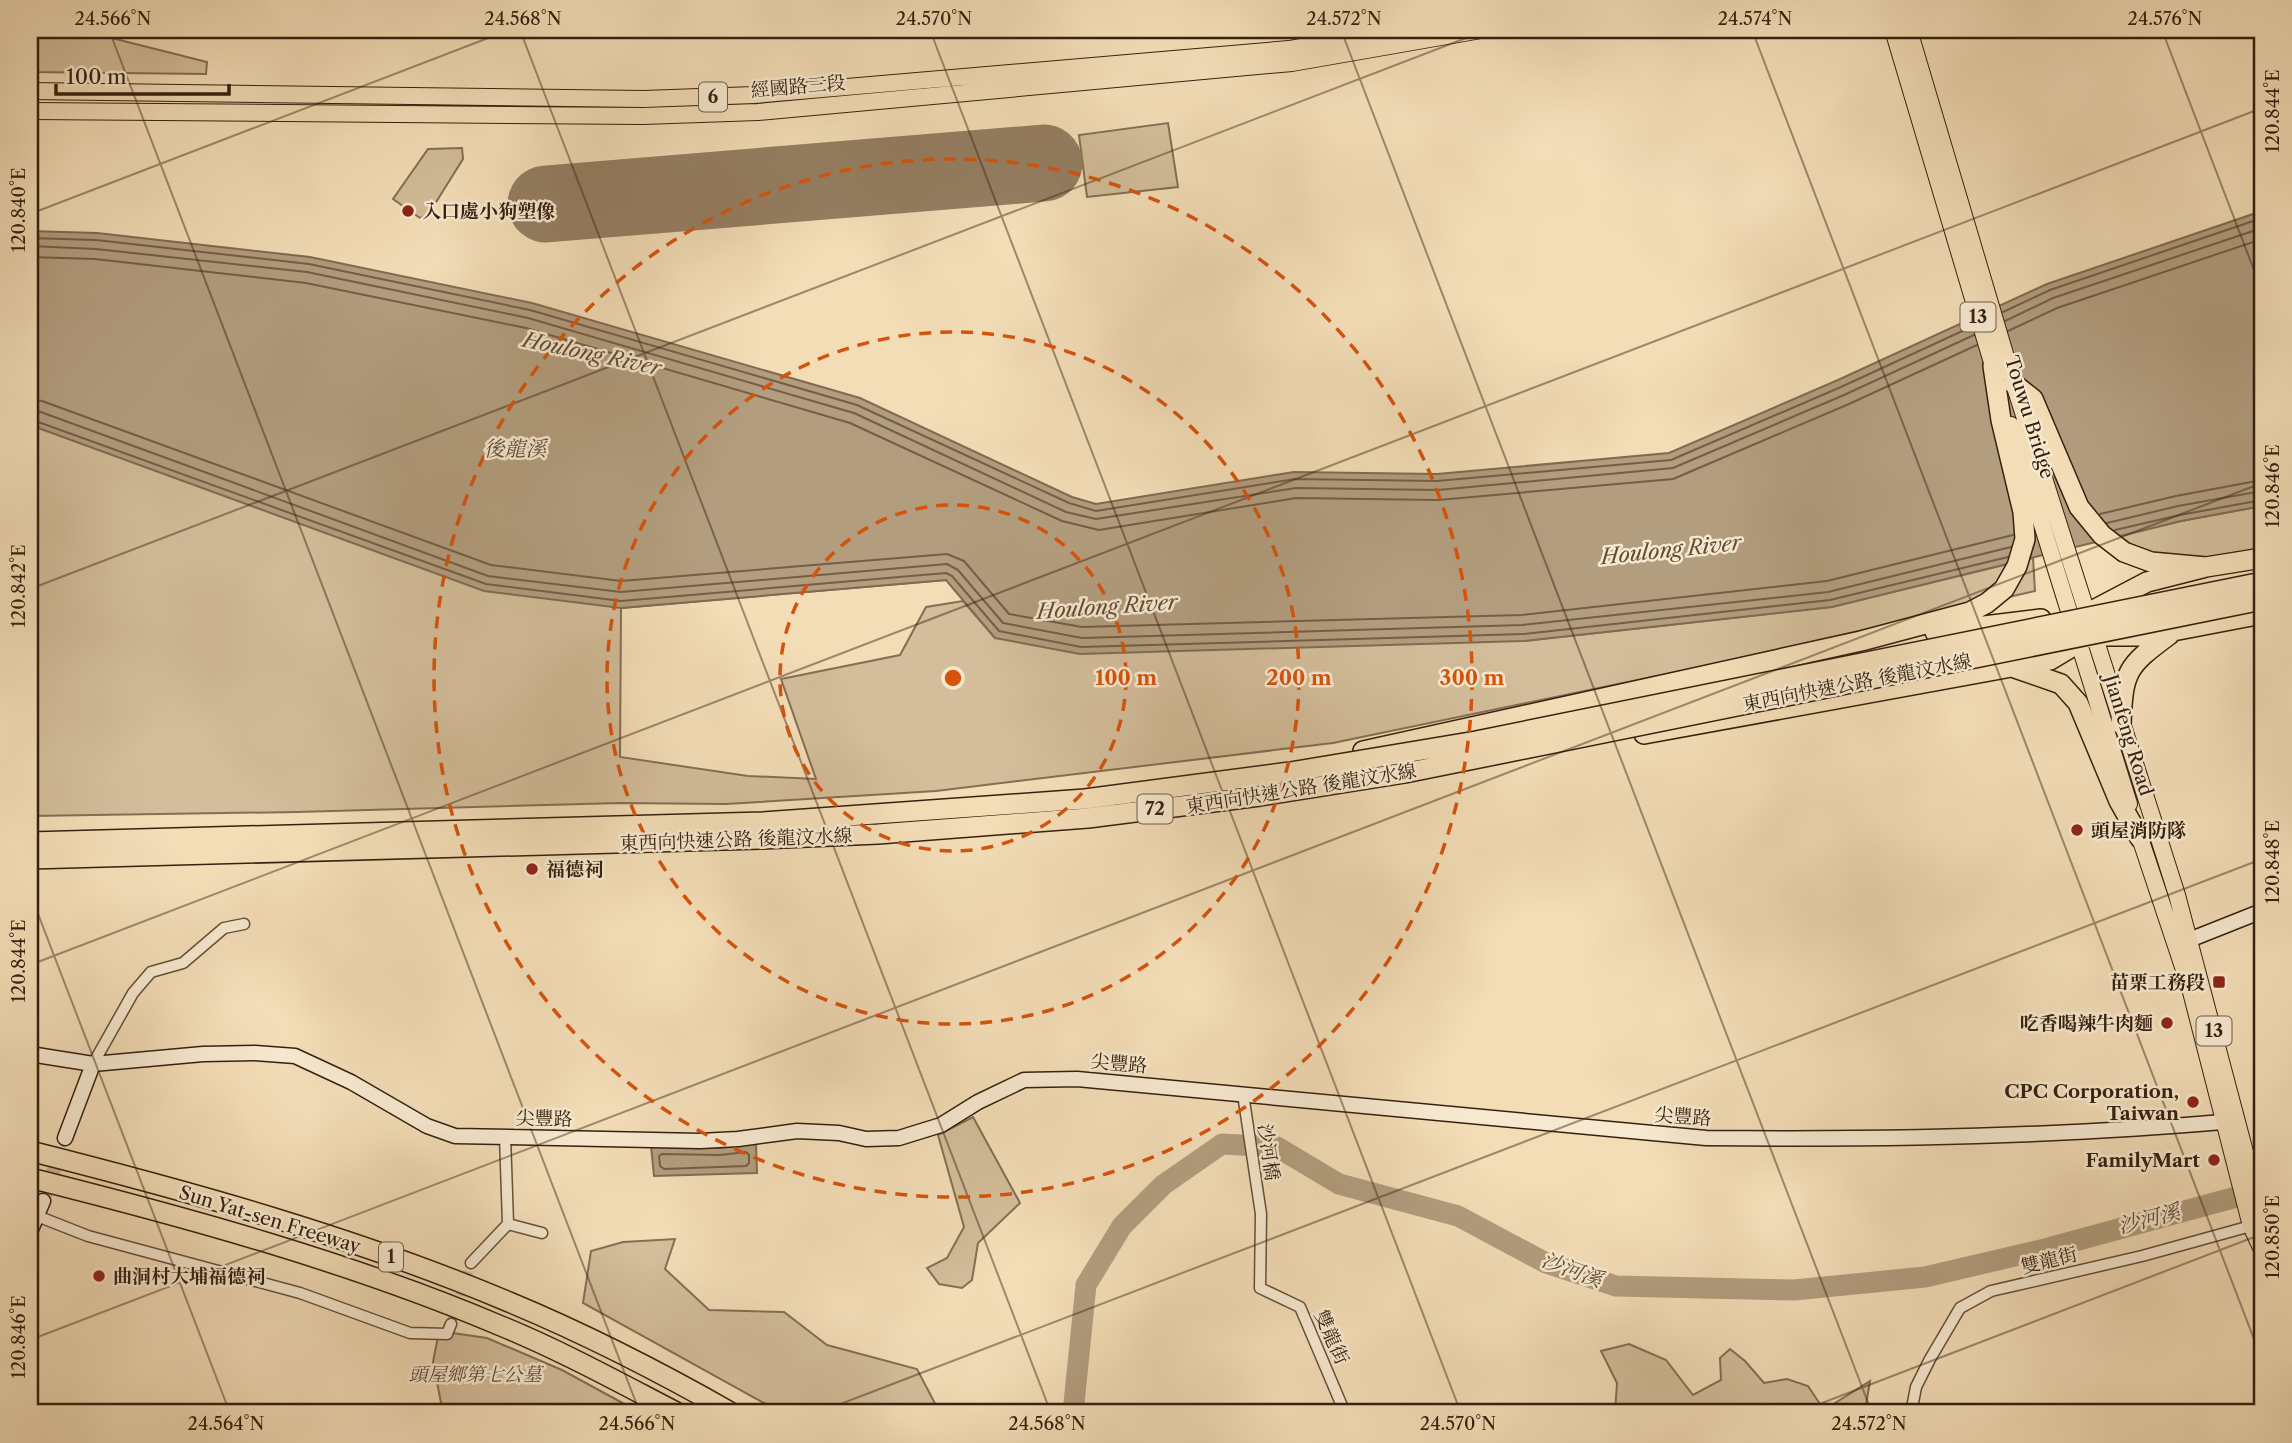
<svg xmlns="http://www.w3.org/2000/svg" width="2292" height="1443" font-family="'Libre Caslon Text','Noto Serif TC',serif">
<rect width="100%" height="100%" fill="#f3ddb7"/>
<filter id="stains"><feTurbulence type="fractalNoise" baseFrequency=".00286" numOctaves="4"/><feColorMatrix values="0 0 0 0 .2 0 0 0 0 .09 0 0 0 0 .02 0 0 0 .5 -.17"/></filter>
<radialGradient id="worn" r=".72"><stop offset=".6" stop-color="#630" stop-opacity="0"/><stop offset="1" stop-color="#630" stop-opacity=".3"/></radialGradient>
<path fill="#d3bd9a" stroke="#846e54" stroke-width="2" d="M30 30H80L207 62 206 74 30 72Z
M1168 123 1178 187 1087 197 1079 135Z
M462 148 463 159 428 215 420 218 393 199 428 149Z
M30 323 946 580 621 608 620 757 748 776 816 779 781 679 900 655 926 607 963 601 995 638 1523 641 1831 607 2033 558 2035 591 1700 667 1333 743 936 791 726 804 620 803 297 812 30 816Z
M2262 506V548L2215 557H2179L2141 552 2120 536 2181 521Z
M973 1117 1020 1203 978 1243 972 1280 962 1288 939 1284 927 1268 947 1258 964 1227 938 1135Z
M675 1239 665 1269 709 1310 784 1312 827 1345 917 1369 940 1413H782L583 1303 591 1251 623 1242Z
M439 1331 487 1338 562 1370 641 1413H443L433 1362Z
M1629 1344 1666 1360 1693 1395 1721 1380 1720 1358 1730 1349 1745 1361 1764 1383 1787 1379 1808 1386 1824 1410 1870 1381 1865 1411 1861 1413H1615L1617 1383 1601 1351Z"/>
<path fill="#b29d7e" stroke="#806b51" stroke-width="2" d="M2262 211V506L2181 521 1832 607 1523 641 1080 654 995 638 946 580 621 608 484 591 30 425V231L97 233 310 257 532 303 860 398 1072 497 1096 504 1294 472 1437 474 1669 453 1838 380 2047 284Z
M756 1143 757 1173 654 1176 651 1146 720 1148Z"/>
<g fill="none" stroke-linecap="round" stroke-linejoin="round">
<path stroke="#745e46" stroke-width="2" d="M30 238 96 240 309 264 530 310 857 405 1069 503 1096 511 1295 479 1437 481 1671 460 1841 387 1971 327
M30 246 96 249 307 272 528 318 854 413 1066 512 1096 519 1296 488 1438 490 1673 468 1844 395 1974 335
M30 257 95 259 306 283 526 328 850 423 1062 521 1099 530 1296 498 1438 500 1673 479 1849 404 1977 345
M2003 312 2050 290 2262 218
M2005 321 2053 298 2262 228
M2008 331 2057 308 2262 239
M30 399 42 401 491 565 621 581 947 554 964 561 1009 614 1082 627 1522 615 1827 581 2013 535
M30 410 38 411 488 576 621 592 947 564 958 570 1003 623 1082 638 1522 625 1828 592 2011 547
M30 419 486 584 621 601 946 573 952 576 999 631 1081 647 1523 634 1830 600 2008 557
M2100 514 2176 496 2262 480
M2107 523 2178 506 2262 491
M2115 530 2180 515 2262 500
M746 1152 749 1155V1163L746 1166 664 1169 660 1166 659 1156 662 1154 720 1155Z"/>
<path stroke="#b29d7e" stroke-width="21" d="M1073 1413 1086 1285 1122 1226 1163 1185 1222 1144 1277 1147 1339 1184 1458 1216 1546 1263 1616 1286 1794 1290 1925 1277 2045 1249 2262 1190"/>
<path stroke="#947e62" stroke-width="77" d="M546 204 1044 163"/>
<path stroke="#cdb795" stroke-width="10" stroke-dasharray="10 5" stroke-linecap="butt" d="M451 1324 471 1263"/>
<path stroke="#cdb795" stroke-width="14" stroke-dasharray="14 7" stroke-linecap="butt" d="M43 1201 65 1138"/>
<g stroke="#644f38" stroke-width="13">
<path id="street" d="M93 1064 133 993 151 972 183 963 224 928 244 924
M1243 1094 1261 1214 1260 1288 1300 1307 1345 1413
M37 1216 88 1236 300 1293 410 1333 447 1334 451 1324
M508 1224 542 1233
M471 1263 508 1224 505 1136
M1911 1413 1916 1387 1930 1359 1960 1308 1991 1291 2142 1256 2258 1224"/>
</g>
<g stroke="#35200e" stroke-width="17">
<path id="secondary" d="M2179 944 2262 911
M30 1054 93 1064 203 1054 255 1053 295 1056 351 1082 427 1126 455 1136 700 1141 738 1139 797 1131 839 1133 866 1139 899 1138 941 1125 978 1102 1024 1080 1077 1079 1706 1138C1882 1140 2059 1137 2233 1121
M65 1138 93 1064
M30 1232 43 1201"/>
</g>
<g stroke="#35200e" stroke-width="18">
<path id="primary" d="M1893 30 1996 376
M1909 30 2014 384 2177 895 2262 1216
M30 91 644 99 754 95 1289 49 1392 30
M30 111 643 116 758 112 1292 63 1481 30
M2011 425 2129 804
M2137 829 2190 988 2251 1226 2262 1250"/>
</g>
<g stroke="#35200e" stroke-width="22">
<path id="highway" d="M2014 384 2033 399 2079 507 2102 535 2124 552 2151 562 2206 567 2262 558
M2088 613 2147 582 2206 567
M1935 632 2041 619
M2015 668 2061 684 2078 703 2119 801 2140 838
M2121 724C2123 671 2127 666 2169 635
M1644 734 2050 660 2070 648 2077 641 2093 636H2147L2262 614
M1363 751 1861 641 1970 612 1987 603 2004 589 2017 566 2025 539 2023 512 2001 420 1993 366
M30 1151C192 1192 355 1237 509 1302 586 1334 660 1372 732 1413
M30 1178C186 1217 353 1263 501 1326 562 1351 620 1383 678 1413"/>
</g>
<use href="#street" stroke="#f7e9d0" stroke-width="10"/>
<use href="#secondary" stroke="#f7e9d0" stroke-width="14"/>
<use href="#primary" stroke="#f3ddb7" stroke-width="16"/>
<use href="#highway" stroke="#f3ddb7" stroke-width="19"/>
<g stroke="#35200e" stroke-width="22" stroke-linecap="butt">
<path id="highway-bridge" d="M30 842 763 822 1085 799 1290 772 1476 741 2262 582
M30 859 761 839 878 834 1088 818 1260 796 1405 773 2262 600"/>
</g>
<use href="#highway-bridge" stroke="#f3ddb7" stroke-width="19"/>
</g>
<path fill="none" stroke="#35200e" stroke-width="2" stroke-opacity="0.45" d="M109 30 640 1413M520 30 1051 1413M930 30 1461 1413M1341 30 1872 1413M1752 30 2262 1360M2162 30 2262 291M30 214 509 30M30 589 1487 30M30 893 230 1413M30 965 2262 108M30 1340 2262 483M817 1413 2262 859M1796 1413 2262 1234"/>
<g fill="none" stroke="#d6530c" stroke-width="3.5" stroke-dasharray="12 9">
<circle cx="953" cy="678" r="173"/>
<circle cx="953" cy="678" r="346"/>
<circle cx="953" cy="678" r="519"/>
</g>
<g fill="#8f2418" stroke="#f7e9d0" stroke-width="2.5">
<circle cx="408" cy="211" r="7"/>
<circle cx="2077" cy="830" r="7"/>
<circle cx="532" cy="869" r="7"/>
<rect x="2212" y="975" width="14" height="14" rx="3.5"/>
<circle cx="2167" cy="1023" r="7"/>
<circle cx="2193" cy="1102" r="7"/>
<circle cx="2214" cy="1160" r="7"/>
<circle cx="99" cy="1276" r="7"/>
</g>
<g text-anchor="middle" stroke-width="5" stroke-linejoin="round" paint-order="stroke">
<g fill="#f7e9d0" stroke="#6f5c48" stroke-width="2">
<rect x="699" y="82.5" width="28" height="29" rx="5"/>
<rect x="1960.5" y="302.5" width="35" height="29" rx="5"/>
<rect x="1137.5" y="794.5" width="35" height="29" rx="5"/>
<rect x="2196.5" y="1016.5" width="35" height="29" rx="5"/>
<rect x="379" y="1242.5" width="24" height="29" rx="5"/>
</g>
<g font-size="18" font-weight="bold" fill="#35200e">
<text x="713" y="103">6</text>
<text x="1978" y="323">13</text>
<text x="1155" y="815">72</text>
<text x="2214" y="1037">13</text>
<text x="391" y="1263">1</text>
</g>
<g font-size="19" fill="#35200e" stroke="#f7e9d0">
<text transform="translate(798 86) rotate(-5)" y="7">經國路三段</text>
<text transform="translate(2030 417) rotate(73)" y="7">Touwu Bridge</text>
<text transform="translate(1857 682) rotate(-11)" y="7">東西向快速公路 後龍汶水線</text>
<text transform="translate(2129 735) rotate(73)" y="7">Jianfeng Road</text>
<text transform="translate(1301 788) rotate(-9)" y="7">東西向快速公路 後龍汶水線</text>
<text transform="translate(736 839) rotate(-2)" y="7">東西向快速公路 後龍汶水線</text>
<text transform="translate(1119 1063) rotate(5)" y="7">尖豐路</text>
<text transform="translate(1683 1116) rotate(4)" y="7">尖豐路</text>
<text transform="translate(544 1118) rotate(1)" y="7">尖豐路</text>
<text transform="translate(1269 1152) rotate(82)" y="7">沙河橋</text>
<text transform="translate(270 1219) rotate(17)" y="7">Sun Yat-sen Freeway</text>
<text transform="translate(2049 1260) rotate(-14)" y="7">雙龍街</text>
<text transform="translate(1332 1337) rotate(66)" y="7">雙龍街</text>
</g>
<g font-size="19" font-weight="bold" fill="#35200e" stroke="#f7e9d0" text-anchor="start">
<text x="422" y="218">入口處小狗塑像</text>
<text x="2091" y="837">頭屋消防隊</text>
<text x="546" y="876">福德祠</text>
<text x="2205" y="989" text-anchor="end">苗栗工務段</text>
<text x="2153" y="1030" text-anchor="end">吃香喝辣牛肉麵</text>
<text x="2179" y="1098" text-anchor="end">CPC Corporation,<tspan x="2179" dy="22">Taiwan</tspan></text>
<text x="2200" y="1167" text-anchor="end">FamilyMart</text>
<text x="113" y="1283">曲洞村大埔福德祠</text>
</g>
<g font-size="19" font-style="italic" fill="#5c4731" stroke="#f7e9d0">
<text x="475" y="1381">頭屋鄉第七公墓</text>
</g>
<g font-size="21" font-style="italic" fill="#614c35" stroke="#f7e9d0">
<text transform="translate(592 354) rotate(12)" y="7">Houlong River</text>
<text x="515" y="456">後龍溪</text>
<text transform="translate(1671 550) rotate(-6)" y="7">Houlong River</text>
<text transform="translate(1107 607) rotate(-4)" y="7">Houlong River</text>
<text transform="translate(2149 1219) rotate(-14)" y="7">沙河溪</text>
<text transform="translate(1572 1270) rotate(20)" y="7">沙河溪</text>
</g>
</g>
<circle cx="953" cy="678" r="10" fill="#d6530c" stroke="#f7e9d0" stroke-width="3.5"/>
<g font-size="21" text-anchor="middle" font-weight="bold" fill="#d6530c" stroke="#f7e9d0" stroke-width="5" stroke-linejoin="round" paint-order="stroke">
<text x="1126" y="685">100 m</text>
<text x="1299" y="685">200 m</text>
<text x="1472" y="685">300 m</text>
</g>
<rect width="2292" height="1443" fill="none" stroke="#f3ddb7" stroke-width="77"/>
<path d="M56 84v10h173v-10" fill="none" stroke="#35200e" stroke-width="3.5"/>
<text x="66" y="84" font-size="21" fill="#35200e" stroke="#f7e9d0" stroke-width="5" paint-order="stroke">100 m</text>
<rect x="38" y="38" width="2216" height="1366" fill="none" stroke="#35200e" stroke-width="2.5"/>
<g font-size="18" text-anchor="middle" fill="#35200e">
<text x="113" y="25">24.566°N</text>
<text x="523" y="25">24.568°N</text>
<text x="934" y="25">24.570°N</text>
<text x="1344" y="25">24.572°N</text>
<text x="1755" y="25">24.574°N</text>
<text x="2165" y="25">24.576°N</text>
<text transform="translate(2273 111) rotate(-90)" y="6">120.844°E</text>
<text transform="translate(19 210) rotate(-90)" y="6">120.840°E</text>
<text transform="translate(2273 486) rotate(-90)" y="6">120.846°E</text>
<text transform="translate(19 586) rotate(-90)" y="6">120.842°E</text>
<text transform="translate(2273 862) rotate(-90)" y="6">120.848°E</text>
<text transform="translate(19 961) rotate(-90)" y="6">120.844°E</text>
<text transform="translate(2273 1237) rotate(-90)" y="6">120.850°E</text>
<text transform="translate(19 1337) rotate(-90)" y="6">120.846°E</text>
<text x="226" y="1430">24.564°N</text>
<text x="637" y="1430">24.566°N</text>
<text x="1047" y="1430">24.568°N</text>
<text x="1458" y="1430">24.570°N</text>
<text x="1869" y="1430">24.572°N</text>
</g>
<rect width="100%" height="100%" filter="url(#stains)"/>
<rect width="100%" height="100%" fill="url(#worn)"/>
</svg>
